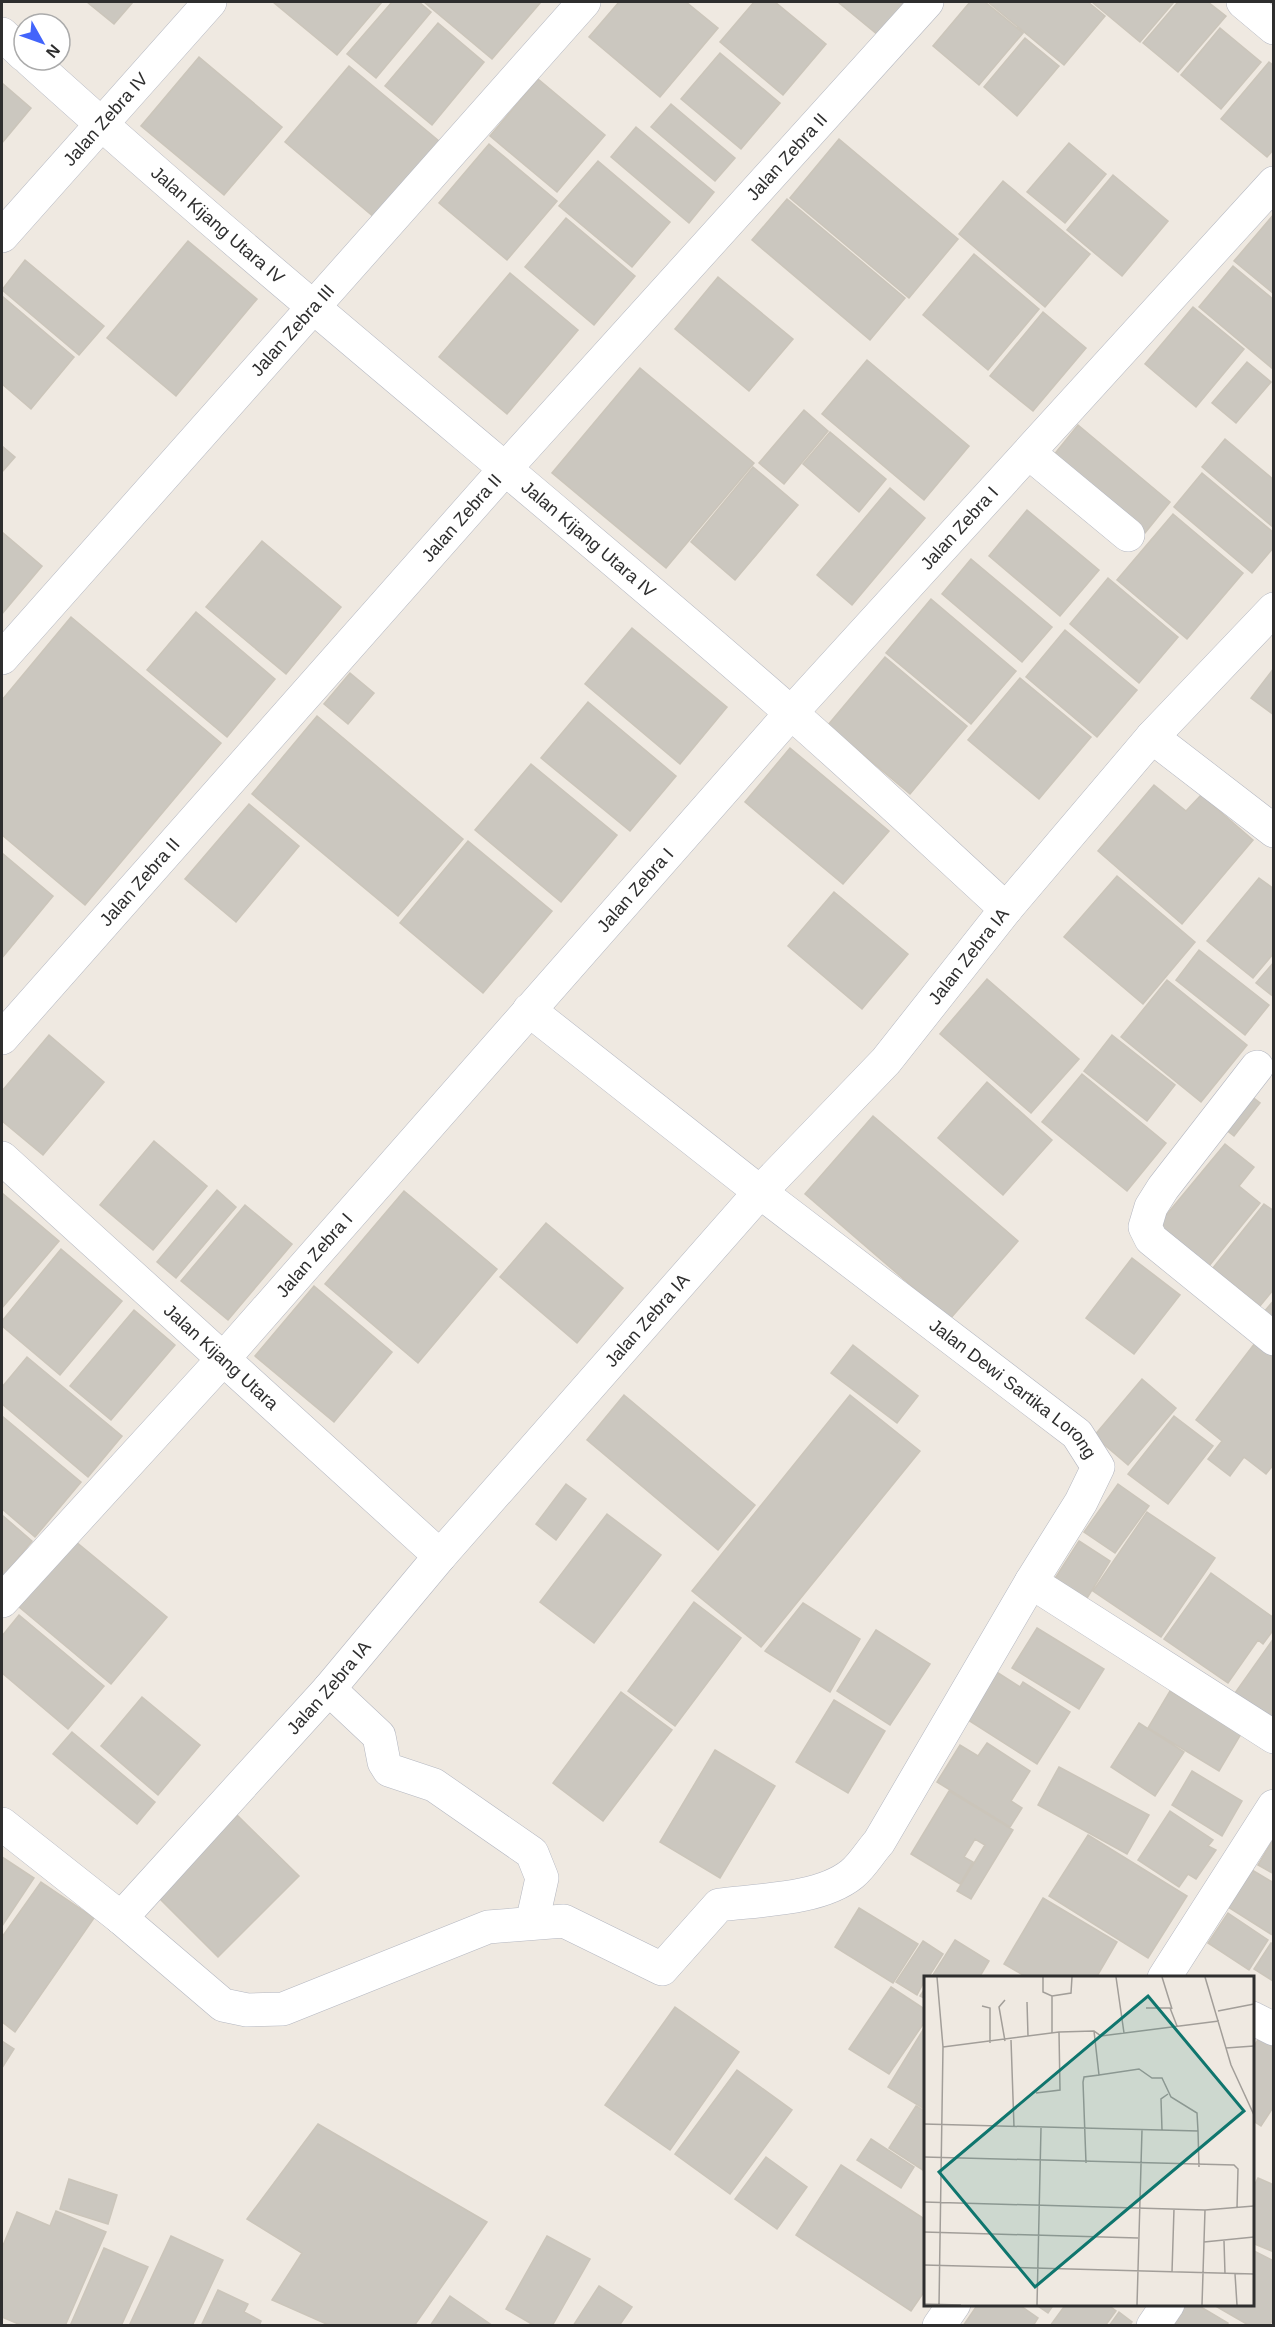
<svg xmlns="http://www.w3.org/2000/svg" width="1275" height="2327" font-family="Helvetica,sans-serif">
<rect width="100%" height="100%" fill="#efe9e1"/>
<path fill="#cbc7bf" stroke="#cbc5ba" stroke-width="1.5" d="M87 2H133L114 24Z
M273 2H382L337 55Z
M392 2H419L431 12 376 78 347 54Z
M424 2H541L492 59Z
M619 2H686L718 28 660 97 589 37Z
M754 2H775L826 44 783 95 720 42Z
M838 2H906L878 35Z
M970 2H985L1023 33 979 85 933 46Z
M988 2H1088L1105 16 1064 65Z
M1092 2H1174L1140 42Z
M1178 2H1208L1226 16 1178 72 1143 43Z
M438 23 484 62 432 125 385 86Z
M1220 28 1261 62 1221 109 1181 75Z
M1025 38 1059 66 1017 116 984 87Z
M720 53 780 103 741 149 681 99Z
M199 57 282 127 224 195 141 126Z
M1269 62 1274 66V149L1267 157 1221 119Z
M349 66 439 141 375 218 285 142Z
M538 79 605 135 557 192 490 136Z
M2 83 31 108 2 143Z
M671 104 735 158 715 181 651 127Z
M636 127 714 192 689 223 611 157Z
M839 139 958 239 909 298 790 198Z
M1069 143 1106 174 1065 223 1027 192Z
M489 144 557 201 507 260 439 203Z
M598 161 670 222 632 267 559 206Z
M1113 175 1168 221 1122 276 1067 230Z
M1003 181 1090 254 1045 307 959 234Z
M787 199 905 298 870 340 752 240Z
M1274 214V294L1234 261Z
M566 218 635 276 594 325 525 267Z
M188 241 257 299 176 396 107 338Z
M974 254 1039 309 988 370 923 315Z
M25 260 104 326 79 355 2 290Z
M1233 266 1274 300V370L1199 307Z
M510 273 578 330 507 414 439 357Z
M718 277 793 339 749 391 675 329Z
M2 296 74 357 31 409 2 384Z
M1193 307 1244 349 1196 407 1145 364Z
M1043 312 1086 348 1033 411 990 376Z
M867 360 969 446 924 500 822 414Z
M1247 362 1271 382 1236 423 1212 403Z
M640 368 754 463 666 568 552 473Z
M804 410 828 431 784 484 759 463Z
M1078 425 1170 502 1141 538 1049 461Z
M830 432 886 479 859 512 803 464Z
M1225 439 1274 480V528L1202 467Z
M2 446 15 457 2 472Z
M753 467 798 505 735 580 691 542Z
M1202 473 1274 533V547L1252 573 1174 507Z
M890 488 925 518 852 605 817 575Z
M1027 510 1099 570 1060 616 989 556Z
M1173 514 1243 573 1187 639 1117 580Z
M2 532 42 566 2 614Z
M262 541 341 607 286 674 206 607Z
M971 559 1052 627 1022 662 942 594Z
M1108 578 1178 637 1139 683 1070 624Z
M931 599 1016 671 971 724 886 653Z
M196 612 275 679 227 737 147 670Z
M71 617 221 743 85 905 2 835V700Z
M632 628 727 707 680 764 585 684Z
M1065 630 1137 690 1097 737 1026 677Z
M885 657 967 726 910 794 828 725Z
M1274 668V715L1251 698Z
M350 673 374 693 348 724 324 704Z
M1020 678 1091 737 1039 799 968 740Z
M588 702 676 776 630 831 541 758Z
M317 716 463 839 398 916 252 794Z
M790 748 889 831 843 884 745 802Z
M531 764 617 835 561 902 475 830Z
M1154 785 1186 811 1201 795 1253 840 1182 924 1098 851Z
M249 804 299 846 236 922 185 879Z
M468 841 552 911 483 993 400 923Z
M2 853 53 896 2 958Z
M1117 876 1195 942 1143 1004 1064 937Z
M1259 878 1274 889V953L1253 978 1207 941Z
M834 892 908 954 862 1009 788 946Z
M1199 950 1269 1005 1245 1035 1176 980Z
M1274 962V997L1256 983Z
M987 979 1079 1059 1031 1113 940 1034Z
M1167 980 1247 1045 1201 1102 1121 1037Z
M49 1035 104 1082 43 1155 2 1121V1091Z
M1112 1035 1175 1085 1147 1121 1084 1071Z
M1082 1074 1166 1143 1127 1191 1042 1122Z
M987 1082 1052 1140 1003 1195 938 1138Z
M1246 1092 1260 1103 1234 1136 1220 1125Z
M873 1116 1018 1241 950 1319 805 1194Z
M154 1141 207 1186 153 1250 100 1205Z
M1225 1144 1254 1167 1239 1186 1260 1203 1209 1266 1158 1225Z
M217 1190 236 1207 176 1278 157 1262Z
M404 1191 497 1269 418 1363 325 1284Z
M2 1193 59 1241 2 1308Z
M1264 1204 1274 1211V1289L1260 1306 1213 1268Z
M245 1205 292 1244 228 1320 181 1281Z
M546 1223 623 1288 577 1343 500 1277Z
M61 1249 122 1301 60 1375 2 1326V1321Z
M1132 1258 1180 1295 1134 1354 1086 1318Z
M314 1286 392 1352 334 1422 255 1356Z
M1274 1300V1320L1264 1312Z
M134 1310 175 1345 111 1420 70 1386Z
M1255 1343 1274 1357V1464L1266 1474 1244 1457 1230 1476 1208 1459 1222 1441 1196 1420Z
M853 1345 918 1396 897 1423 831 1373Z
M27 1357 122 1436 88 1477 2 1404V1387Z
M1142 1379 1176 1408 1128 1465 1094 1436Z
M624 1395 755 1505 718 1550 587 1440Z
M850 1395 920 1451 761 1647 692 1591Z
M2 1416 81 1482 35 1537 2 1509Z
M1174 1416 1213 1446 1168 1504 1128 1474Z
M566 1484 586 1499 556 1540 536 1524Z
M1118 1484 1149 1506 1115 1553 1084 1532Z
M1147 1512 1215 1558 1161 1637 1093 1591Z
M607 1514 661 1555 594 1643 540 1602Z
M2 1515 32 1541 2 1578Z
M75 1541 167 1617 111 1684 19 1607Z
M1079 1541 1110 1561 1084 1603 1052 1583Z
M1211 1573 1274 1618V1629L1263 1644 1258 1640 1228 1683 1164 1639Z
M694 1602 741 1638 675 1726 628 1691Z
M803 1603 860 1639 830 1692 765 1651Z
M19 1615 104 1686 68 1729 2 1673V1636Z
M1037 1628 1104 1669 1079 1709 1012 1668Z
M876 1630 930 1664 890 1725 837 1691Z
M1274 1638V1720L1235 1693Z
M995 1671 1020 1687 1023 1682 1070 1712 1037 1764 965 1718Z
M1170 1691 1241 1734 1219 1771 1148 1728Z
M621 1692 672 1730 603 1821 553 1783Z
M142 1697 200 1745 158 1795 101 1746Z
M834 1700 885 1731 848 1793 796 1762Z
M1139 1723 1184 1752 1155 1796 1111 1767Z
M72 1732 155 1802 137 1824 53 1754Z
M987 1743 1030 1771 1011 1801 1022 1808 1010 1827 937 1782 960 1745 978 1756Z
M715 1750 775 1786 720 1878 660 1842Z
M1059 1767 1149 1815 1127 1854 1038 1805Z
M1192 1771 1242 1801 1222 1836 1172 1805Z
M949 1791 1013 1830 971 1899 957 1891 985 1845 975 1839 964 1857 973 1862 960 1884 911 1854Z
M1170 1811 1213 1840 1208 1846 1216 1850 1196 1879 1188 1874 1179 1887 1138 1860Z
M237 1815 299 1876 218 1957 157 1896Z
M1088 1835 1187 1896 1148 1958 1049 1896Z
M1274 1838V1874L1258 1865Z
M2 1857 34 1878 2 1926Z
M1252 1870 1274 1883V1936L1228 1907Z
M41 1882 94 1918 15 2032 2 2022V1937Z
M1043 1898 1117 1942 1096 1978H1028L1004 1964Z
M859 1908 918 1944 893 1983 835 1947Z
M1228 1913 1268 1940 1249 1970 1208 1943Z
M955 1940 989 1961 979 1978H931Z
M923 1941 943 1954 928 1978H926L917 1995 896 1982Z
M1271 1943 1274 1944 1273 1981 1254 1969Z
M891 1987 926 2010V2020L889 2074 849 2049Z
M926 1987V1999L920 1996Z
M675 2007 739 2052 670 2150 605 2105Z
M926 2025V2110L888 2087Z
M1259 2038 1274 2047V2106L1261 2126 1252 2120V2049Z
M2 2041 14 2049 2 2068Z
M737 2070 792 2110 730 2194 675 2154Z
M916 2106 926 2112V2172L889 2148Z
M318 2124 487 2222 414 2326H331L272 2300 302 2253 247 2219Z
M871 2139 914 2167 901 2188 857 2160Z
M766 2157 807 2187 777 2229 735 2199Z
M841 2165 926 2220V2289L911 2311 796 2235Z
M1258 2178 1274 2185V2252L1252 2243V2190Z
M69 2179 117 2195 108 2224 60 2209Z
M56 2211 106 2232 65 2326H23L2 2317V2248L17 2212 50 2226Z
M171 2236 223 2260 192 2326H129Z
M547 2236 590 2259 552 2326H535L506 2309Z
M104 2248 148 2267 121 2326H70Z
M1252 2250 1274 2261V2318L1269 2326H1250L1212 2304H1252Z
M599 2286 632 2307 619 2326H573Z
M218 2290 248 2304 244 2312 261 2321 259 2326H201Z
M450 2296 493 2326H430Z
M978 2304H1018L1038 2318 1033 2326H963Z
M1035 2304H1054L1048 2313Z
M1066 2304H1107L1116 2311 1105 2326H1050Z
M1175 2304H1196L1228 2323 1227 2326H1162Z
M1119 2312 1132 2322 1129 2326H1109Z"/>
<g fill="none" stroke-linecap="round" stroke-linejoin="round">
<g stroke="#b4b7c1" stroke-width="34">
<g id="minor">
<path d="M1243 2 1274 28"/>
<path d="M2 34 24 55"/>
<path id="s1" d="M30 60C277 284 539 492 790 712 863 776 934 843 1006 909"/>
<path id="s2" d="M2 236 210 2"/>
<path d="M1029 453 1128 535"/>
<path id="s3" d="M2 658 584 2"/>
<path d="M1152 737 1274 831"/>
<path id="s4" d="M529 1010 760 1192 1077 1434 1098 1467 1081 1502 1031 1582 1274 1737"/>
<path id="s5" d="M2 1038 505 469 927 2"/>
<path d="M1257 1067 1163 1188 1151 1207 1145 1227 1151 1239 1274 1339"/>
<path id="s6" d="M2 1158 440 1556"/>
<path id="s7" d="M2 1601 224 1358 791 713 1274 183"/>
<path d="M329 1689 379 1736 384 1762 389 1770 434 1785 532 1853 542 1878 532 1923"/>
<path id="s8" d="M2 1824 121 1918 329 1689 440 1556 760 1192 886 1061 1006 909 1152 737 1274 609"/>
<path d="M121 1918 223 2005 247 2010 283 2009 488 1927 564 1921 662 1969 719 1905C758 1900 820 1900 852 1874 862 1866 870 1852 879 1842L1031 1582"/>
<path d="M1164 1978 1274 1806"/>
<path d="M1252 2018 1274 2029"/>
<path d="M939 2326 954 2304"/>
<path d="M1153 2326 1168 2304"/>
</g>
</g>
<use href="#minor" stroke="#fff" stroke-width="33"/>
</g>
<g text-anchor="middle" stroke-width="4.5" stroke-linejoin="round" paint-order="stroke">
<g font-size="18" fill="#2e2e2e" stroke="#fff">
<text dy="6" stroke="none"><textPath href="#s2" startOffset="156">Jalan Zebra IV</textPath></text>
<text dy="6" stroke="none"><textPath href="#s5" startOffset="1180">Jalan Zebra II</textPath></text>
<text dy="6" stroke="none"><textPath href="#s1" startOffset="250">Jalan Kijang Utara IV</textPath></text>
<text dy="6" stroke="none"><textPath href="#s3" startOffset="438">Jalan Zebra III</textPath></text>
<text dy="6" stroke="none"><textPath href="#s5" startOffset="694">Jalan Zebra II</textPath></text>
<text dy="6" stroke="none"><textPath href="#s7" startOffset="1438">Jalan Zebra I</textPath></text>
<text dy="6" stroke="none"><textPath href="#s1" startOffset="736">Jalan Kijang Utara IV</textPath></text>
<text dy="6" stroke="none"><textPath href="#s5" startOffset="208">Jalan Zebra II</textPath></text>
<text dy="6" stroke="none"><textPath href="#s7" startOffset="952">Jalan Zebra I</textPath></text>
<text dy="6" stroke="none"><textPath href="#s8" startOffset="1434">Jalan Zebra IA</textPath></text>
<text dy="6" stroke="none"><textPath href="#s7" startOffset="466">Jalan Zebra I</textPath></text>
<text dy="6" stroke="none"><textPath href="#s8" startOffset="948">Jalan Zebra IA</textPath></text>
<text dy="6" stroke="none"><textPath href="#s6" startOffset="296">Jalan Kijang Utara</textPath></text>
<text dy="6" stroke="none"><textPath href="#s4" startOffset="615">Jalan Dewi Sartika Lorong</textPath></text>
<text dy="6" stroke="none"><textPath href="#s8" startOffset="462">Jalan Zebra IA</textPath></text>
</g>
</g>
<g transform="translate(924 1976)">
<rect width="330" height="330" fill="#efe9e1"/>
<path fill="none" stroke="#a29e99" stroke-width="1.5" d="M13 1 19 71 15 329M119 1V16L128 20V57M192 1 200 57M238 1 248 33M281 1 307 89 330 139M128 20 147 17 148 1M81 24 75 31 81 65M103 26 104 60M58 30 66 32V67M222 32H246L253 50M294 35 330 28M87 64 90 151M19 71 135 56 170 55 177 60 295 45M302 72 330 70M175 99 215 93 228 102H238L247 121 273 137 274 155M112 117 136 114 135 56M0 148 274 155 275 191M238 154 237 123 244 118M0 181 310 189 314 193 313 232M162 187 159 106 160 101 175 99 170 55M0 226 281 234 330 230M0 256 214 262M300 265 301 298M280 266 330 261M0 289 330 298M248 296 250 233M311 298 313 329M0 328 37 329M113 329 117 152M213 329 218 154M278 329 281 234"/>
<path fill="#0f766e" fill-opacity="0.15" stroke="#0f766e" stroke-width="3" d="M224 20 320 135 111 311 15 196Z"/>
<rect width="330" height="330" fill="none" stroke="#2e2e2e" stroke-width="3"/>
</g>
<rect width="1275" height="2327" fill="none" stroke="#2e2e2e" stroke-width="6"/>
<g transform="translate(42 42) rotate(130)"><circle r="28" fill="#ffffff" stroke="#ababab" stroke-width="1.5"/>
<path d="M0-4.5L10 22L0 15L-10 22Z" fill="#4264fb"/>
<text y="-9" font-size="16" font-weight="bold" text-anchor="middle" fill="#2e2e2e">N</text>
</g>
</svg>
